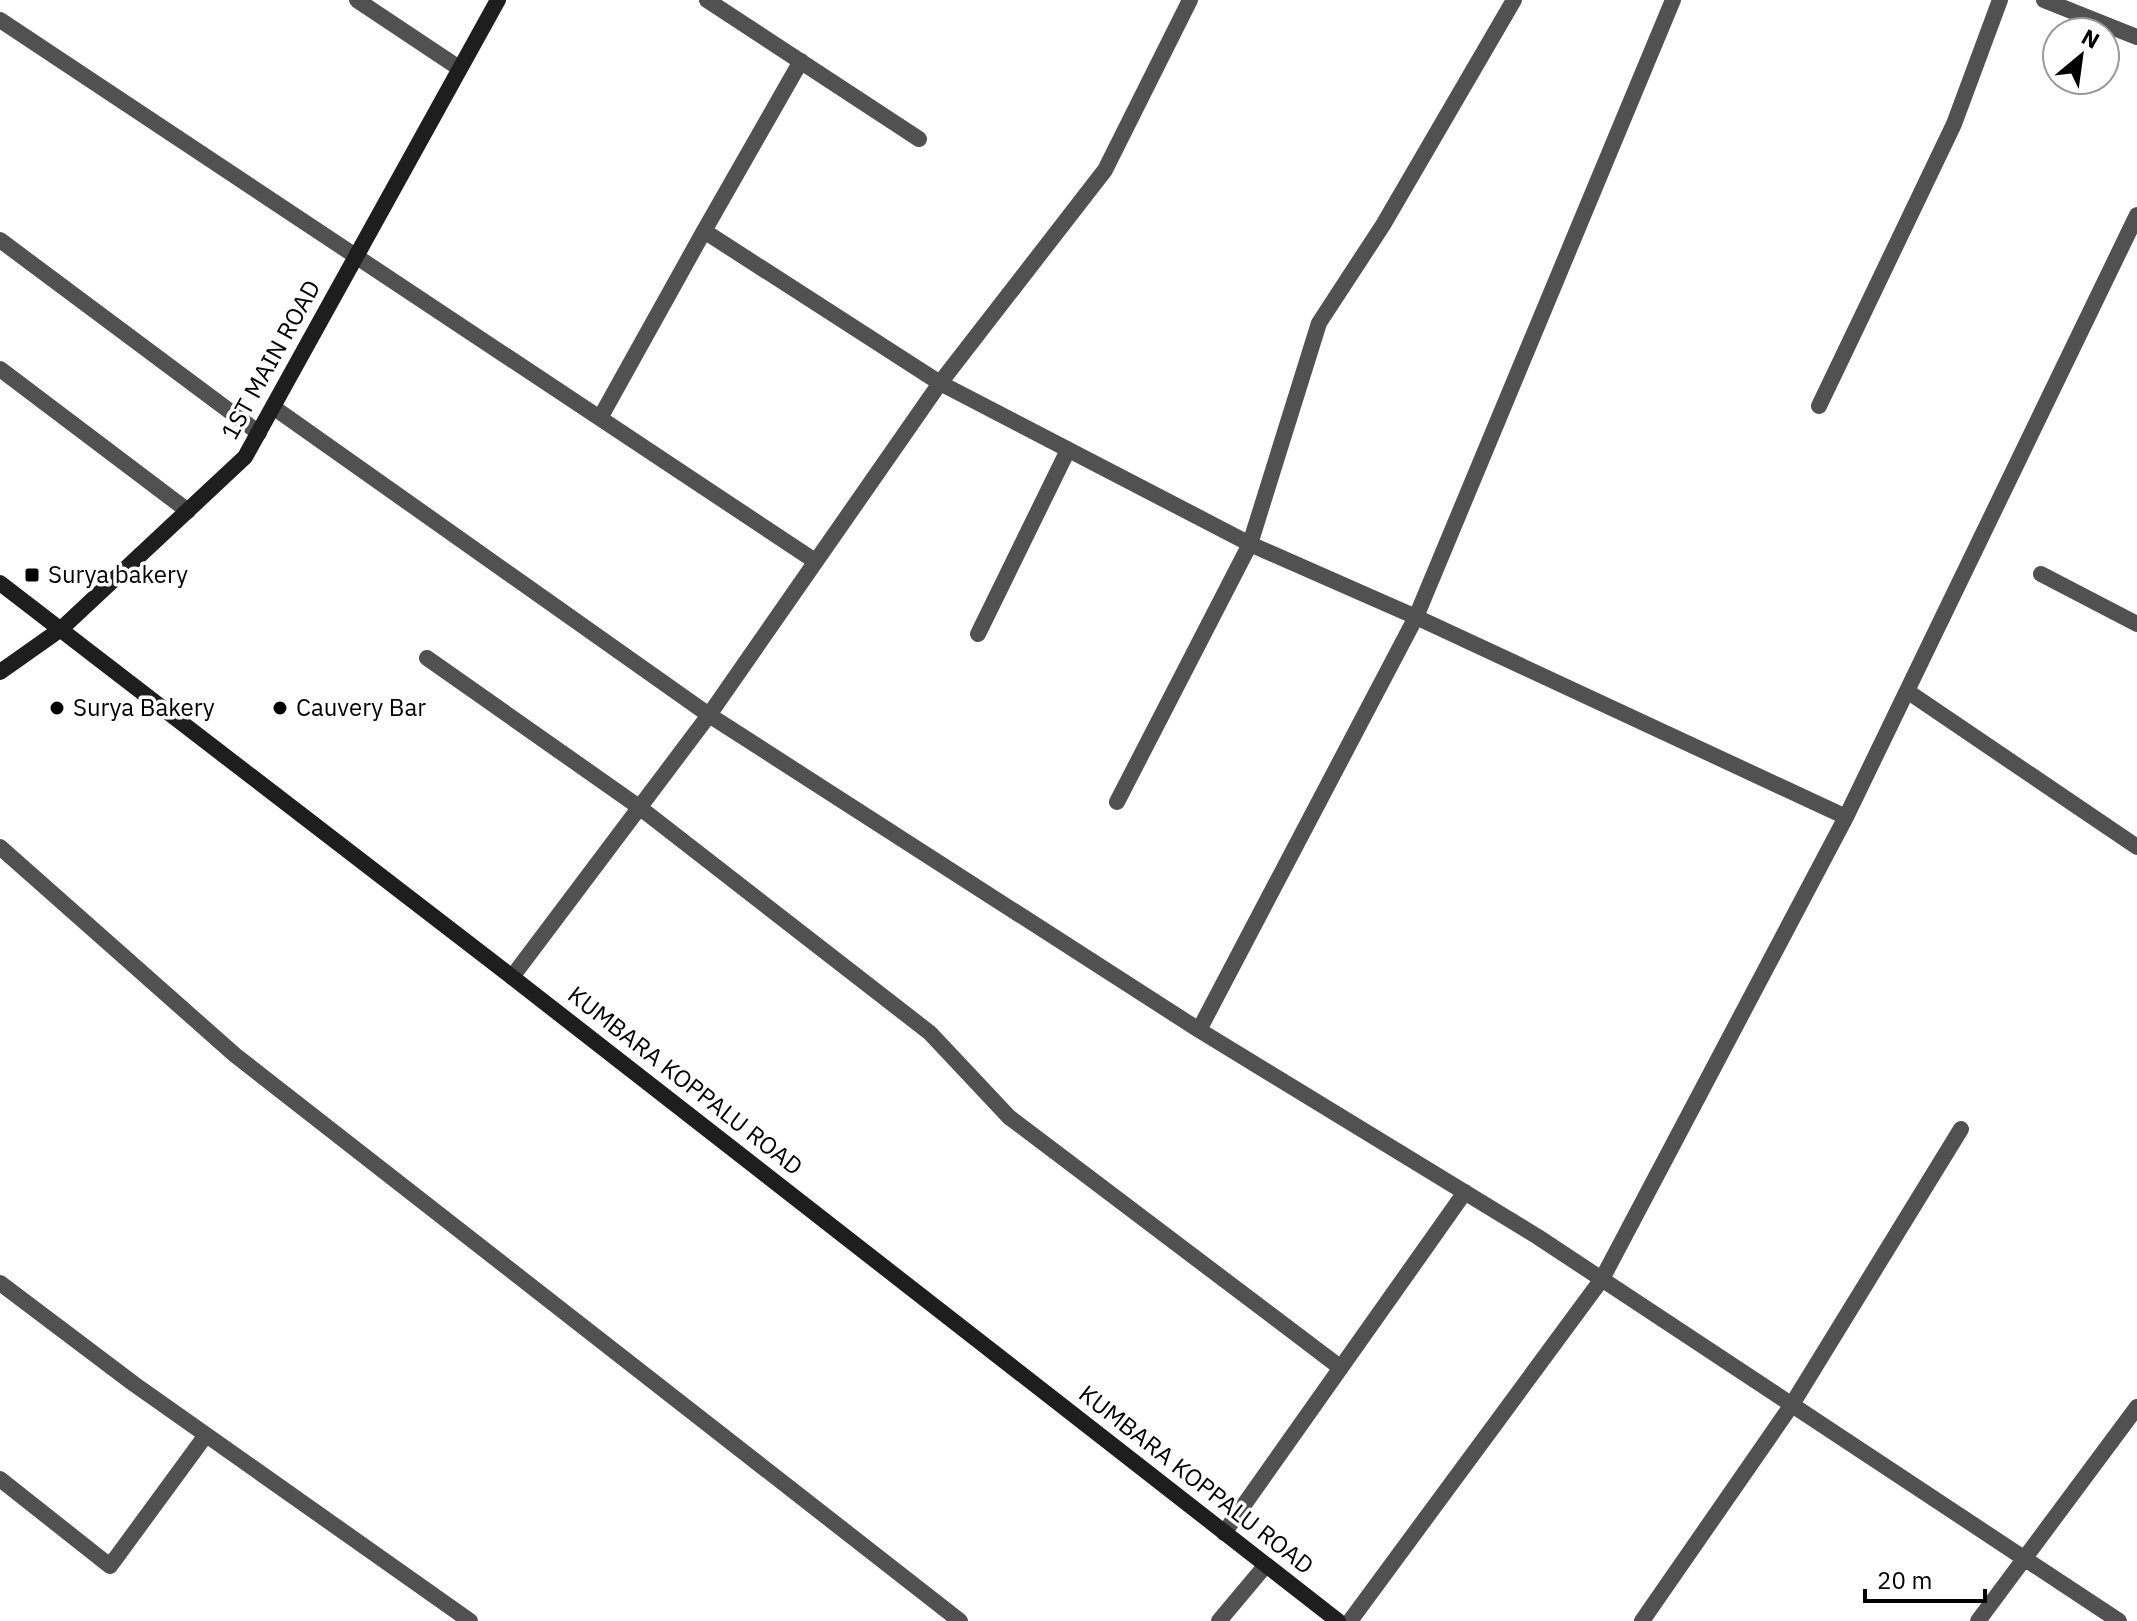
<svg xmlns="http://www.w3.org/2000/svg" width="2137" height="1621" font-family="'IBM Plex Sans',sans-serif">
<rect width="100%" height="100%" fill="#fff"/>
<g fill="none" stroke-linecap="round" stroke-linejoin="round">
<path stroke="#515151" stroke-width="16" d="M357 0 459 68
M707 0 919 139
M2044 0 2137 37
M0 20 815 561
M704 231 801 61
M0 240 259 433
M0 369 188 511
M1819 406 1954 124 2000 0
M273 407 709 715 1199 1030 1538 1237 2119 1621
M600 418 704 231 940 383 1250 544 1416 617 1846 817
M2041 574 2137 624
M978 634 1068 450
M427 658 639 807 930 1033 1009 1117 1341 1368
M1907 691 2137 847
M1117 802 1250 544 1319 323 1383 225 1514 0
M0 847 235 1055 960 1621
M512 977 709 715 940 383 1105 170 1190 0
M1199 1030 1416 617 1673 0
M0 1283 134 1384 470 1621
M0 1479 110 1566 206 1435
M1224 1533 1465 1192
M1219 1621 1266 1565
M1350 1621 1602 1279 1846 817 2137 215
M1642 1621 1791 1406 1961 1129
M1978 1621 2137 1407"/>
<path stroke="#1e1e1e" stroke-width="16" d="M0 583 512 977 1338 1621
M0 672 61 629 245 457 498 0"/>
</g>
<g fill="#000" stroke="#fff" stroke-width="3">
<rect x="24" y="567" width="16" height="16" rx="4"/>
<circle cx="57" cy="708" r="8"/>
<circle cx="280" cy="708" r="8"/>
</g>
<g text-anchor="middle" stroke-width="7" stroke-linejoin="round" paint-order="stroke">
<g font-size="24" fill="#000" stroke="#fff">
<text transform="translate(271 360) rotate(-61)" y="8">1ST MAIN ROAD</text>
<text transform="translate(685 1081) rotate(38)" y="8">KUMBARA KOPPALU ROAD</text>
<text transform="translate(1196 1480) rotate(38)" y="8">KUMBARA KOPPALU ROAD</text>
</g>
<g font-size="24" fill="#000" stroke="#fff" text-anchor="start">
<text x="48" y="583">Surya bakery</text>
<text x="73" y="716">Surya Bakery</text>
<text x="296" y="716">Cauvery Bar</text>
</g>
</g>
<g transform="translate(2081 56) rotate(29)"><circle r="38" fill="#ffffff" stroke="#999999" stroke-width="2"/>
<path d="M0-6L14 30L0 20L-14 30Z" fill="#000000"/>
<text y="-12" font-size="22" font-weight="bold" text-anchor="middle" fill="#000000">N</text>
</g>
<path d="M1865 1589v12h120v-12" fill="none" stroke="#000000" stroke-width="4"/>
<text x="1877" y="1589" font-size="24" fill="#000000" stroke="#ffffff" stroke-width="6" paint-order="stroke">20 m</text>
</svg>
